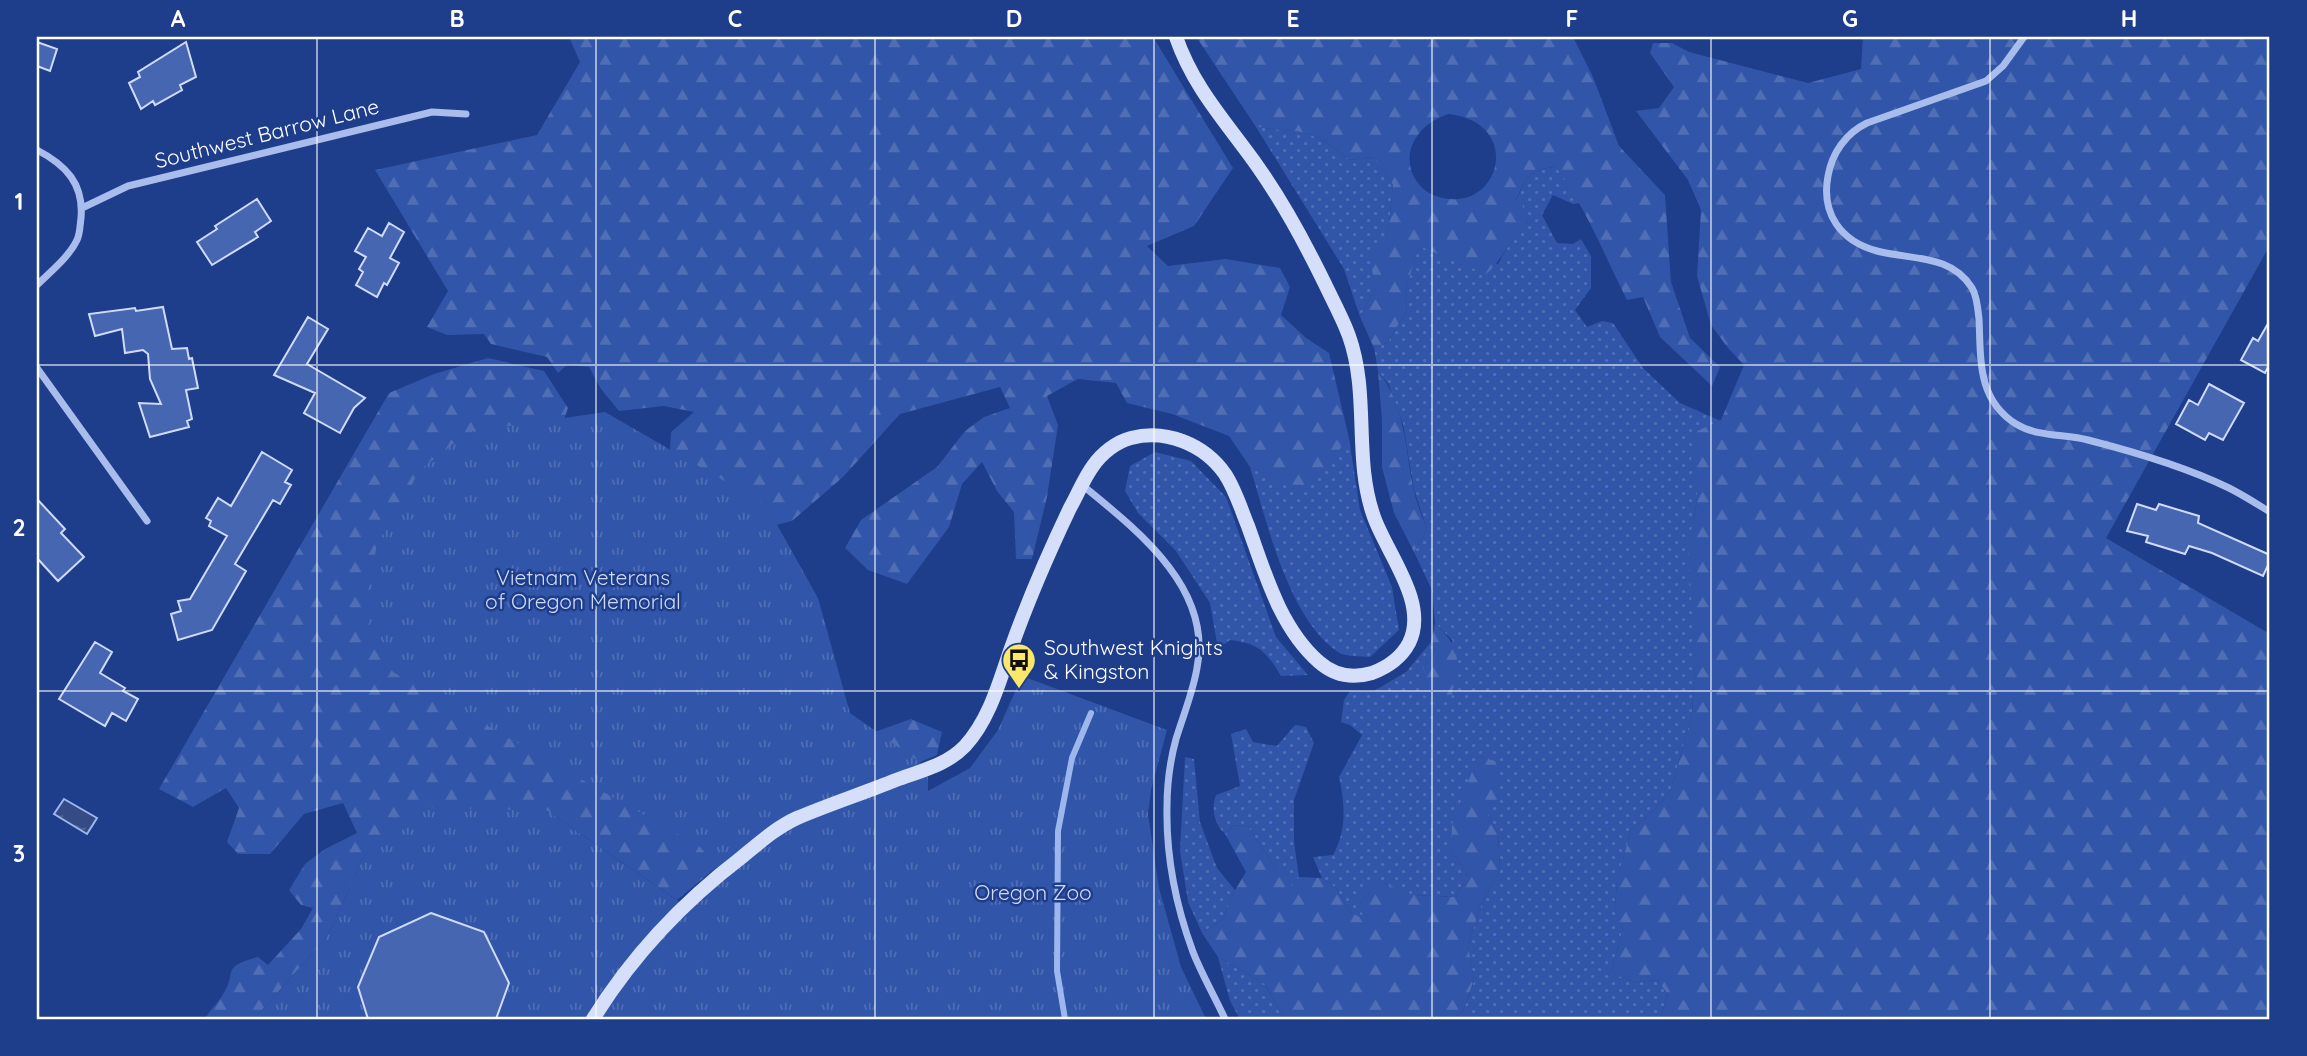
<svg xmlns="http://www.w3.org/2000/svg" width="2307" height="1056" font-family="Quicksand,sans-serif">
<defs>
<pattern id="grass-dots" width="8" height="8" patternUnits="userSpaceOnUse" patternTransform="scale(1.75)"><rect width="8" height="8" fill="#3155a8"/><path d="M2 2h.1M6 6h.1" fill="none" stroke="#506eb5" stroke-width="1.8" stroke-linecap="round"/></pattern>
<pattern id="forest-firs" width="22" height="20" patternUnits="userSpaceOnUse" patternTransform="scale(1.75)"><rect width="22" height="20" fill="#3155a8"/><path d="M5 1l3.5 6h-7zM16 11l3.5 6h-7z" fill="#506eb5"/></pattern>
<pattern id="park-tufts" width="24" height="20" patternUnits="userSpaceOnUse" patternTransform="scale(1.75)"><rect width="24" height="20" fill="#3155a8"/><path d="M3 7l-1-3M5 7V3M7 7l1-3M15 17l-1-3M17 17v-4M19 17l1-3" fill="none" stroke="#506eb5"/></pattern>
<pattern id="water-ripples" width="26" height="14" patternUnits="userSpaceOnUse" patternTransform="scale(1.75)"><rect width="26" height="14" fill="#344b85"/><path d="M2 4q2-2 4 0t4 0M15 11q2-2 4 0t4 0" fill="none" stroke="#526697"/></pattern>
</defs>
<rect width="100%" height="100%" fill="#1e3d8a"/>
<path fill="url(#grass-dots)" d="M1256 127 1301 132 1320 138 1350 160 1373 157 1393 185 1387 243 1374 275 1375 289 1360 317 1344 269Z
M1556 166 1581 203 1573 204 1553 195 1542 215 1557 243 1573 244 1581 239 1591 256V288L1575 310 1587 327 1602 321 1613 323 1643 368 1680 403 1721 421 1695 432 1692 457 1698 497 1693 520 1695 664 1692 714 1671 790 1654 810 1631 830 1617 881 1615 908 1623 929 1611 973 1635 982 1657 980 1668 994 1660 1019H1451L1463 1011 1474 981 1468 945 1482 903 1500 871 1498 834 1488 815 1496 761 1478 756 1451 852 1463 867 1467 876 1456 897 1412 895 1384 883 1360 900 1364 920 1349 911 1336 888 1322 878 1313 857 1333 855C1347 830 1345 804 1339 777L1362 735 1350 725 1341 722 1344 700 1350 691H1374L1406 672 1431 642 1435 651 1424 667 1453 641 1435 623 1432 590 1414 552 1427 529 1414 490 1403 424 1389 385 1378 371 1374 348 1388 342 1407 310 1405 292 1419 245 1449 257 1498 264 1516 232 1528 222 1516 202C1527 174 1526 173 1556 166Z
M1349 438 1360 510 1392 587 1399 630 1370 657C1360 656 1345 657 1338 652 1288 618 1267 522 1250 467L1303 493Z
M1155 452 1191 461 1226 497 1276 637 1308 675 1281 676C1267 652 1258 643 1230 640L1218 649 1210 603 1176 551 1138 513 1125 491 1130 466Z
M1295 725 1306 727 1314 743 1294 800V842L1299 877 1293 887 1275 867 1248 827 1234 825 1225 834C1214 824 1211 809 1216 795L1240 786 1231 734 1246 729 1253 742 1277 746Z
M1185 757 1194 759 1200 822 1217 868 1235 890 1223 919 1202 933 1188 902 1180 851Z
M1218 957 1265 984 1284 1019H1240L1230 1001Z"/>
<path fill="url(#forest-firs)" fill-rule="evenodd" d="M569 37H1153L1233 168 1194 226 1147 246 1168 266 1226 259 1280 268 1290 287 1281 315 1306 338 1329 353 1349 438 1303 494 1250 467 1229 436 1172 414 1127 403 1116 383 1078 379 1047 396 1058 425 1047 497 1032 559H1016L1014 512 997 491 982 462 962 484 949 527 907 584 868 570 845 548 861 520 937 467 965 431 984 417 1010 408 1000 387 900 414 843 477 792 521 764 528 669 466 671 432 694 412 664 406 619 411 601 389 589 367 567 365 558 373 547 357 491 344 484 334 447 335 427 327 448 291 375 170 537 135 580 62Z
M1198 37H1573L1593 77 1619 146 1665 195 1671 282 1690 338 1720 367 1712 386 1660 337 1643 297 1627 300C1604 255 1586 207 1555 166 1527 173 1527 174 1516 201L1522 204 1528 222C1510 237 1504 259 1486 274L1419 246 1405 292 1407 310 1388 342 1374 348 1360 317 1375 289 1369 250 1387 243 1393 185 1373 157 1350 160 1320 138 1301 132 1256 127 1199 41ZM1449 114C1526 123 1499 218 1436 196 1426 193 1418 185 1413 175 1401 147 1423 121 1449 114Z
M1863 37H2270V245L2106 538 2270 634V1019H1660L1668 994 1657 980 1635 982 1611 973 1623 929 1615 908 1617 880 1631 830 1654 810 1671 790 1692 714 1695 663 1688 545 1698 497 1691 457 1695 432 1721 420 1744 365 1728 348 1711 325 1697 276 1701 210 1688 180 1636 111 1659 108 1674 87 1650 53 1653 43H1672L1689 52 1808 83 1861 69Z
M488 358 544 371 568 408 560 431 777 767 911 719 942 732 937 755 889 775 777 817 677 900 546 810 365 854 327 937 254 1019H205C210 1010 217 1004 222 996 239 972 218 968 258 957L268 965 301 929 313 908 301 905 289 890 305 864 325 849 357 833 343 803 304 814 270 854H238L227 842 239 808 226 788 193 807 159 789 389 393 434 374Z
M1378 371C1405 405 1405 446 1413 487 1416 501 1422 516 1427 529L1414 552 1394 513 1382 467V420Z
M1435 623C1464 652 1459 661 1451 699L1435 705 1419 690 1424 667 1435 651 1431 642Z
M1478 756 1496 761 1501 797 1488 815 1498 834 1500 871 1482 903 1468 945 1474 980 1463 1011 1451 1019H1284L1265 984 1218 957 1202 933 1223 919 1235 890 1246 872 1225 834 1234 825 1248 827 1275 867 1293 886 1299 877 1322 878 1336 888 1349 911 1363 919 1360 900 1363 885 1384 883 1413 895 1456 897 1467 876 1463 867 1451 852 1452 824Z"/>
<path fill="url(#park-tufts)" d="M605 412 766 505 818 598 850 713 928 768V791L970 768 998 730 1022 676 1167 730 1151 790 1148 814 1159 888 1181 967 1206 1019H254L327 937 365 854 423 808 546 810 684 905 721 871 700 847 393 672 370 626 367 598 377 544 420 470 468 432Z"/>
<path fill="url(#water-ripples)" stroke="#9db6ed" stroke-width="2" d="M64 799 97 818 87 834 54 814Z"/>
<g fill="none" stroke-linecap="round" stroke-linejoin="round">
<path stroke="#9db6ed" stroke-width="6" d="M1065 1019 1057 971 1058 831 1072 758 1091 713"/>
</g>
<path fill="#4666b2" stroke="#cfdbf9" stroke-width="2" d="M37 42 57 49 50 71 37 66Z
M186 42 196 77 180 85 182 90 155 105 153 101 141 109 129 83 140 77 138 72Z
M257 199 271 221 255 232 258 237 212 265 197 242 217 229 215 226Z
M389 223 404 232 390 258 399 263 387 285 384 283 377 297 356 285 363 272 359 269 366 257 355 251 368 228 382 236Z
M163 307 172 349 187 348 189 359 192 358 198 388 186 390 192 419 187 421 189 427 150 437 139 403 161 404 150 379 148 354 143 350 125 353 122 329 95 336 89 314 135 308 136 311Z
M308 317 328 329 307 364 365 398 354 408 340 433 304 413 315 393 274 375Z
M2270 320V363L2265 373 2241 360 2253 338 2258 341Z
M2209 384 2244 403 2223 440 2209 433 2205 440 2176 424 2189 400 2198 405Z
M262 452 292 470 285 482 291 485 280 504 273 500 235 564 246 571 212 630 178 640 171 614 181 611 178 601 190 599 227 536 209 526 211 521 206 518 218 498 231 506Z
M37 499 65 529 61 533 84 557 58 581 37 558Z
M2137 504 2156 510 2159 504 2199 516 2198 523 2270 555V561L2263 576 2212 553 2189 546 2185 554 2146 542 2148 536 2127 531Z
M95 642 112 652 100 673 125 688 123 691 138 699 126 721 112 713 105 726 59 699Z
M431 913 484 932 509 983 496 1019H368L358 987 379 937Z"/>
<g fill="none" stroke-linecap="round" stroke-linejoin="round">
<path stroke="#a9bdec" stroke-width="7" d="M2024 37 2003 66 1986 81 1867 123C1846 133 1832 153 1828 176 1821 213 1840 241 1877 251 1911 260 1951 254 1972 288 1977 296 1978 310 1979 319 1981 360 1977 399 2016 424 2037 437 2065 434 2088 440 2135 452 2186 467 2229 488 2243 495 2257 504 2270 512
M37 150C66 165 84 184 81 218 80 225 80 234 77 240 69 257 50 272 37 285
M82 208 128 186 432 112 466 114
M37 368 147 521
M1082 485C1137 530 1213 588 1197 668 1193 692 1183 716 1176 739 1170 761 1167 784 1167 807 1166 857 1176 906 1193 952 1202 975 1215 997 1225 1019"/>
<path stroke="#d5dff9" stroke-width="14" d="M593 1019C632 956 683 902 742 857 759 843 777 827 797 818 830 804 864 793 896 780 920 771 947 765 965 746 989 720 999 683 1010 651 1027 603 1048 554 1070 508 1078 494 1084 478 1093 466 1102 453 1116 442 1131 438 1166 429 1204 444 1225 474 1235 489 1241 509 1248 526 1265 573 1280 628 1319 662 1335 676 1352 679 1372 673 1388 667 1401 658 1409 643 1429 603 1387 554 1374 517 1353 459 1370 395 1349 336 1343 319 1333 301 1325 284 1305 243 1284 204 1258 167 1227 123 1194 89 1176 37"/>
</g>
<path fill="none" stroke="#fff" stroke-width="2" stroke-opacity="0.55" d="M317 37V1019M596 37V1019M875 37V1019M1154 37V1019M1432 37V1019M1711 37V1019M1990 37V1019M37 365H2270M37 691H2270"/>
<defs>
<g id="bus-pin" transform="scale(1.75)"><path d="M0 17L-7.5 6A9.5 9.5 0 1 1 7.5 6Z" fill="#fbe769" stroke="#1e3d8a"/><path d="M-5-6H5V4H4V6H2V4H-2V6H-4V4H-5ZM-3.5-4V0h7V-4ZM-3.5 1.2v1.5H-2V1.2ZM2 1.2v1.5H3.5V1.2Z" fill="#111"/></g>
</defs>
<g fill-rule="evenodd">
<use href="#bus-pin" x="1019" y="660"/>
</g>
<g text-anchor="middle" stroke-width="5" stroke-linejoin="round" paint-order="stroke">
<g font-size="21" fill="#fff" stroke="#1e3d8a">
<text transform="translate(267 134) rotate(-14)" y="7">Southwest Barrow Lane</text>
</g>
<g font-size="21" fill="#cfdbf9" stroke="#1e3d8a">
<text x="583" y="585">Vietnam Veterans<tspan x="583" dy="24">of Oregon Memorial</tspan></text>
<text x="1033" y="900">Oregon Zoo</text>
</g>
<g font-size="21" fill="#fff" stroke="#1e3d8a" text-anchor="start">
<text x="1044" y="655">Southwest Knights<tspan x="1044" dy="24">&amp; Kingston</tspan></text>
</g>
</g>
<rect width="2307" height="1056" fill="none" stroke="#1e3d8a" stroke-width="77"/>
<rect x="38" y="38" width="2230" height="980" fill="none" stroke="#fff" stroke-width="2.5"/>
<g font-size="23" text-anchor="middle" font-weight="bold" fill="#fff">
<text x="178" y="27">A</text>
<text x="457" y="27">B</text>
<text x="735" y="27">C</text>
<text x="1014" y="27">D</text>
<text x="1293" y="27">E</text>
<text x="1572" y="27">F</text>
<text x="1850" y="27">G</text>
<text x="2129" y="27">H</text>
<text x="19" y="210">1</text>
<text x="19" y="536">2</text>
<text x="19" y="862">3</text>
</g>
</svg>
